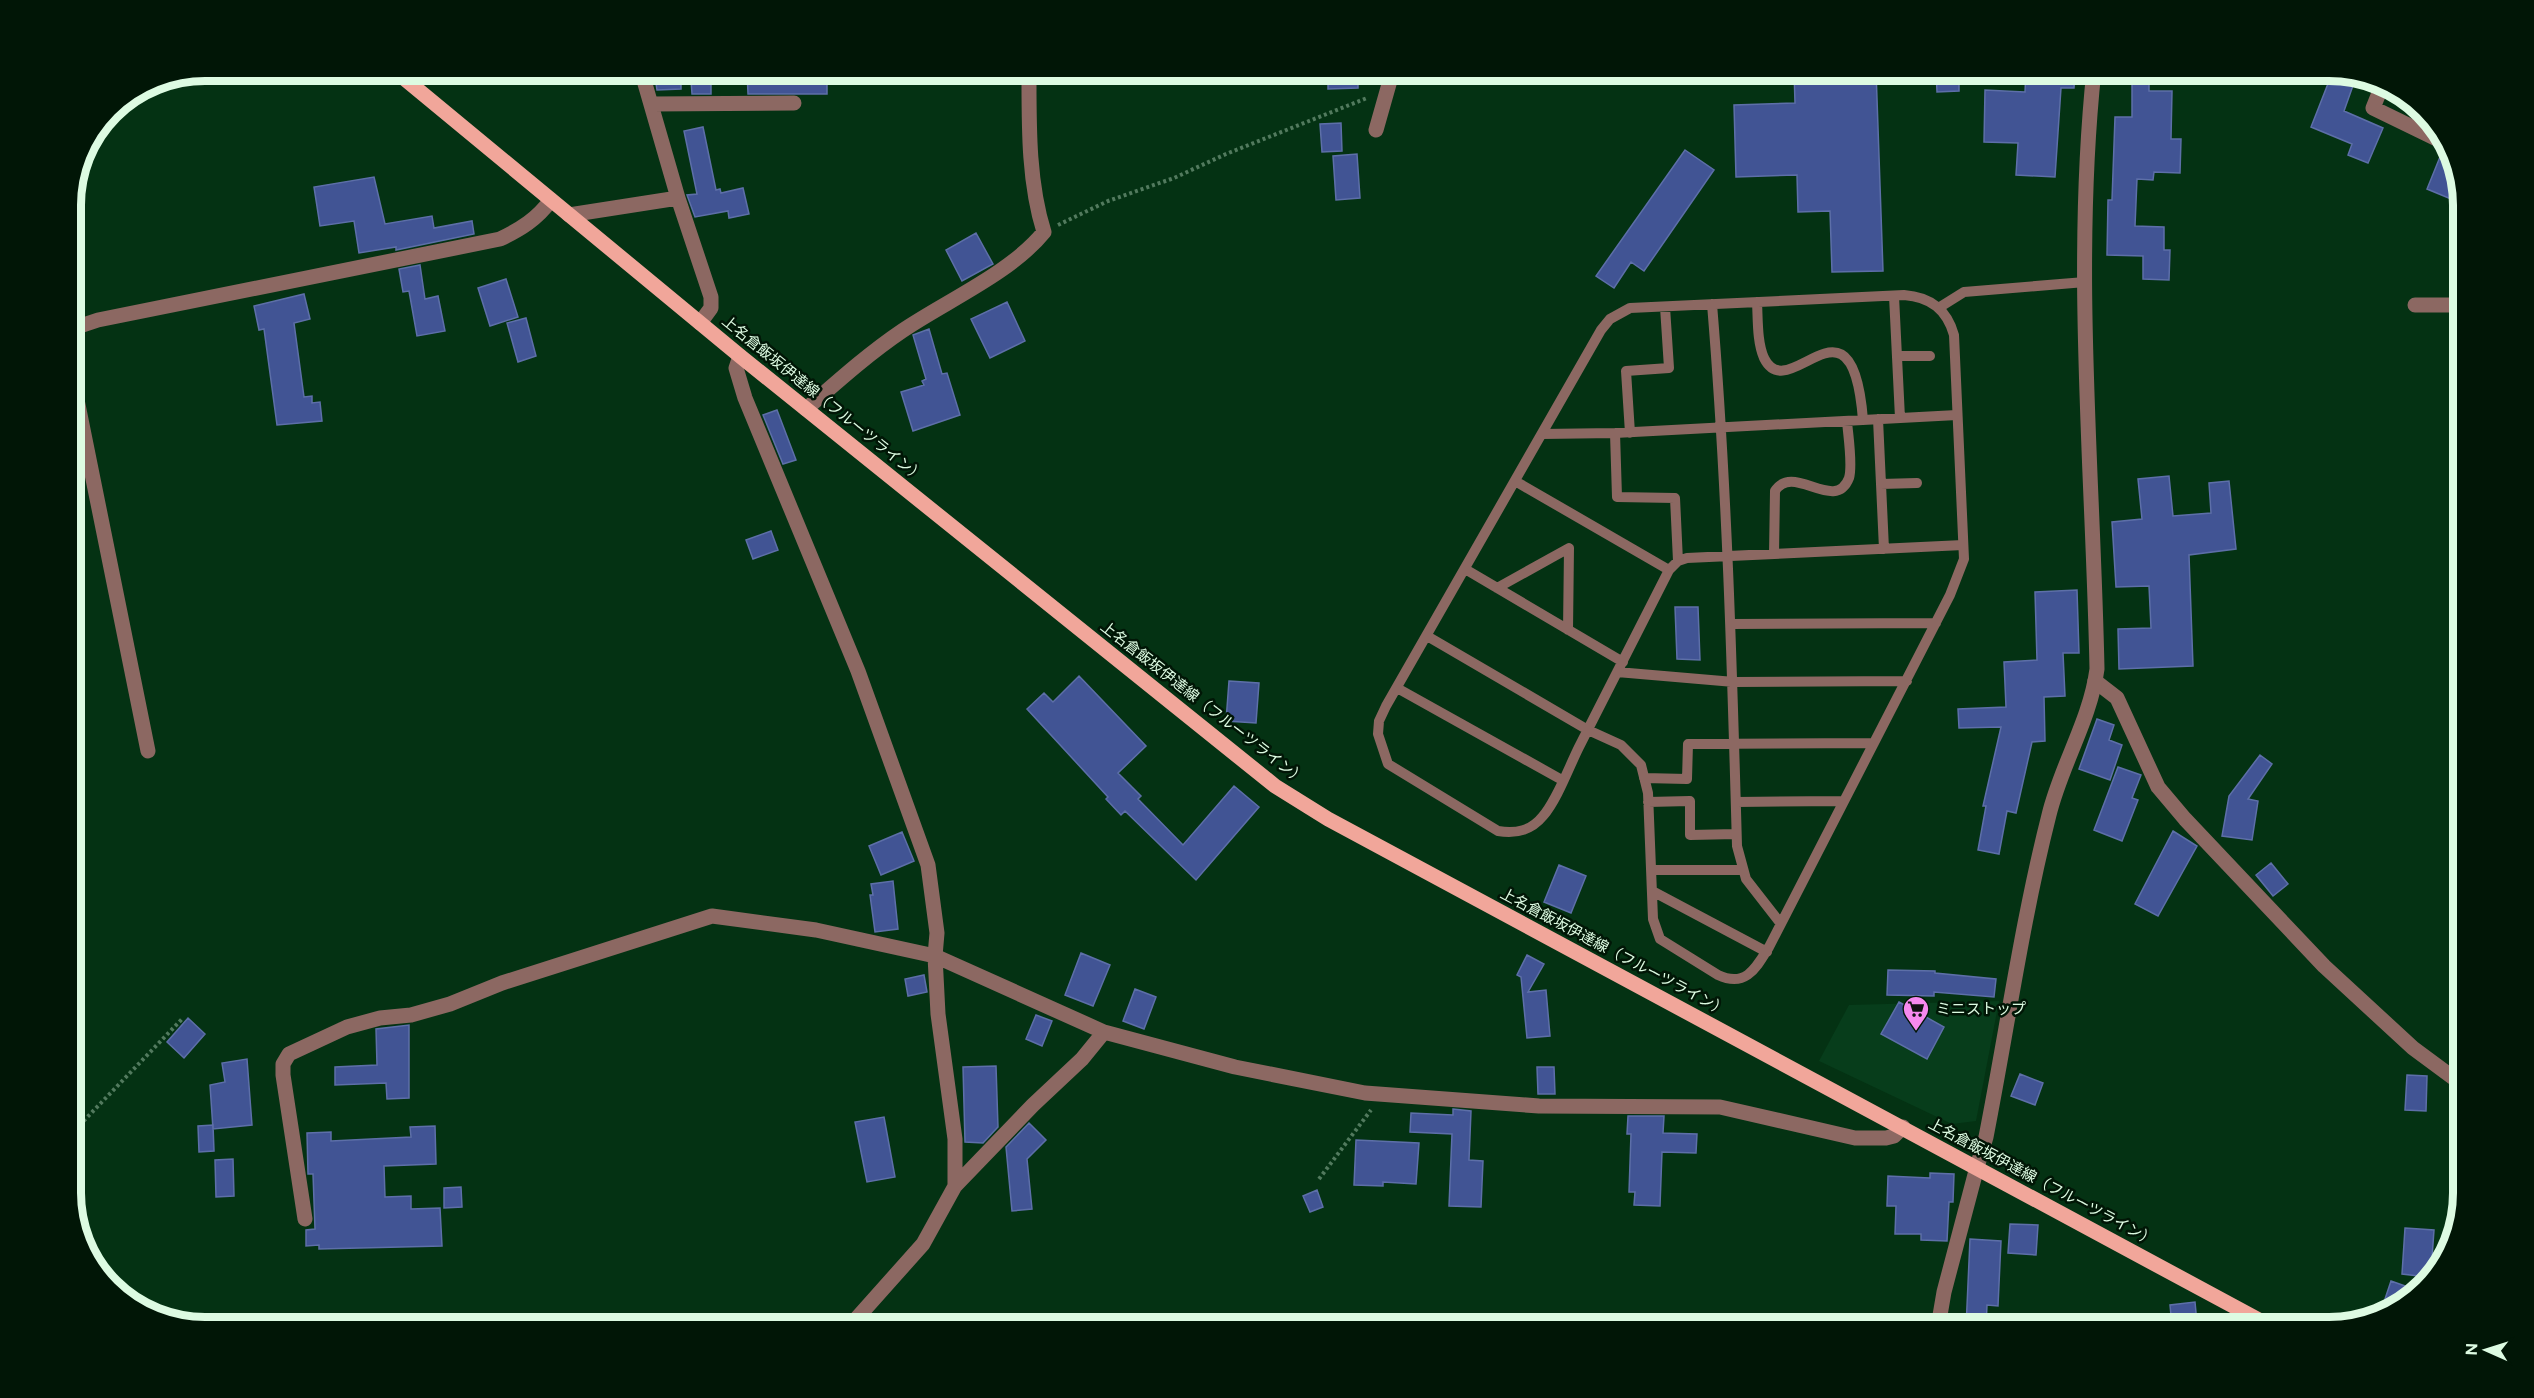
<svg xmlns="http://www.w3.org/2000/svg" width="2534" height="1398" font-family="Figtree,'Noto Sans JP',sans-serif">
<rect width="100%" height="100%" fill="#043213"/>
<path fill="#073d1b" d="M1999 1001 1976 1121 1952 1124 1819 1061 1849 1005Z"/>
<path fill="#415494" stroke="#5d6fa8" stroke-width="1.5" d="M654 70H681V89L657 90Z
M747 70H827V94H748Z
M1328 70H1358V88L1328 89Z
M1794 70H1876L1883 271 1832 272 1830 211 1798 212 1797 175 1736 177 1734 105 1795 103Z
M1936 70H1959V91L1937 92Z
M2026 70H2075L2074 88H2061L2055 177 2016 175 2018 143 1984 142 1985 90 2025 92Z
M2333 71 2356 77 2344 111 2383 128 2368 163 2348 155 2352 144 2311 127Z
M691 80H711V94H692Z
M2132 82H2149V91H2172L2171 139H2181L2180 173 2154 172 2153 180 2137 179 2135 226 2164 227V250H2170L2169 280 2143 279V256L2107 255 2108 200H2112L2115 117H2132Z
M1341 123 1342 151 1322 152 1320 124Z
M703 127 716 190 720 189 721 193 743 188 749 214 729 218 728 211 695 217 687 195 697 194 684 131Z
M1685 150 1714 170 1644 271 1631 262 1614 288 1596 276Z
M2442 152H2448L2458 182 2451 199 2427 189Z
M1357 154 1360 198 1336 200 1333 156Z
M374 177 385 224 432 216 434 228 472 221 474 234 396 250V247L359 253 354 221 320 226 314 187Z
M976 233 993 264 962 281 946 250Z
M420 265 425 299 438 296 445 331 417 336 409 291 403 292 399 269Z
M506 279 518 317 490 326 478 288Z
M304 294 310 319 294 323 304 397 312 396V403L320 402 322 421 277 425 264 329 259 330 254 306Z
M1007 302 1025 341 990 358 971 319Z
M526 318 536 356 518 362 507 323Z
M929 329 942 374 947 373 960 415 913 431 901 392 924 385 922 381 926 379 913 335Z
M777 410 796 460 783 464 763 415Z
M2169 476 2173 516 2211 513 2209 483 2229 481 2236 549 2189 555 2193 666 2119 669 2118 629 2151 628 2149 586 2116 587 2112 522 2142 519 2138 479Z
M771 531 778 550 753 559 746 540Z
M2077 590 2079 653H2063L2065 696 2044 697 2045 741 2032 742 2016 813 2007 811 1999 854 1978 850 1986 806H1983L2001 727 1959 728 1958 709 2006 707 2004 662 2037 660 2035 592Z
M1675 607H1698L1700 660 1677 659Z
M1079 676 1146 746 1118 773 1141 796 1138 799 1183 845 1234 786 1259 807 1196 880 1125 811 1121 815 1106 799 1108 797 1027 709 1044 693 1053 702Z
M1229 681 1259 683 1256 723 1226 721Z
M2097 719 2114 725 2109 740 2122 745 2110 780 2079 769Z
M2260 755 2272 764 2248 799 2258 801 2252 840 2222 836 2229 796Z
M2118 767 2141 775 2132 798 2138 800 2122 841 2094 830Z
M2173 831 2197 846 2158 916 2135 904Z
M902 832 914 861 881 875 869 846Z
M2271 863 2288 884 2273 896 2256 875Z
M1559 865 1586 876 1571 913 1544 902Z
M893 881 898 929 875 932 870 895H873L871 884Z
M1081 953 1110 965 1093 1006 1065 995Z
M1527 955 1544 964 1528 992 1546 990 1550 1036 1527 1038 1521 977 1517 975Z
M1888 970 1935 971V973L1996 979 1994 997 1934 992V996L1887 995Z
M924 975 927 992 908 996 905 979Z
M1135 989 1156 997 1144 1029 1123 1021Z
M1899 1002 1944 1027 1927 1059 1881 1034Z
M1036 1015 1052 1021 1042 1046 1026 1039Z
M188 1018 205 1034 184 1058 167 1042Z
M409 1025V1098L387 1099 386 1083 335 1085V1067L377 1065 376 1029Z
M247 1059 252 1125 213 1129 210 1085 225 1082 222 1063Z
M996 1066 998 1127 983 1143 965 1142 963 1067Z
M1537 1067H1554L1555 1094H1538Z
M2020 1074 2043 1083 2035 1105 2011 1096Z
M2407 1075 2427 1076 2426 1111 2405 1110Z
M1453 1109 1471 1111 1469 1160 1483 1161 1481 1207 1449 1206 1452 1134 1410 1132 1411 1113 1453 1115Z
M1628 1116H1664L1663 1133 1697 1134 1696 1153 1662 1152 1660 1206 1634 1205 1635 1192H1629L1631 1134H1627Z
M884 1117 895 1177 867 1182 855 1122Z
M1029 1123 1046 1140 1027 1159 1032 1209 1012 1211 1006 1147Z
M213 1125 214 1151 199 1152 198 1126Z
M435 1126 436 1164 384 1166 385 1197 411 1196V1209L440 1208 442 1246 319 1249V1245L306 1246V1230L315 1229 313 1174H308L307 1133 331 1132V1141L411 1137 410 1127Z
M1356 1140 1419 1143 1416 1184 1383 1182V1186L1354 1185Z
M233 1159 234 1196 216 1197 215 1160Z
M1930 1173 1954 1174 1953 1202H1949L1947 1241 1921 1240V1234H1895L1896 1206H1887L1888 1176 1930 1178Z
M461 1187 462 1207 444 1208V1188Z
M1317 1190 1323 1207 1310 1212 1303 1196Z
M2010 1224 2038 1225 2036 1255 2008 1253Z
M2405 1228 2434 1230 2431 1272 2427 1277 2402 1274Z
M1970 1239 2001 1241 1998 1306 1987 1305 1986 1328H1966Z
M2391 1281 2408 1287 2402 1303 2397 1309 2383 1305Z
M2195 1302 2197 1323 2172 1326 2170 1305Z"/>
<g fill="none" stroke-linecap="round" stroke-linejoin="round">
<path stroke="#527a5e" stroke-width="4" stroke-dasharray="3 3" stroke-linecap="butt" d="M1058 225 1108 201 1174 178 1226 154 1367 98
M71 1134 183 1018
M1319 1179 1371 1110"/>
<path stroke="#8c6862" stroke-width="10" d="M1894 296 1900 418
M1757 302C1758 320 1757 342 1764 358 1789 409 1852 280 1863 420
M1712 304C1727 485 1732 665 1737 846L1746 879 1781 924
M1940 307 1964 292 2085 282
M1897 356H1930
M1878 419 1884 549
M1615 433 1617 497 1675 498 1678 561
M1630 433 1626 371 1669 368 1665 307
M1542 434 1615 433 1957 415
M1515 481 1669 570
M1881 484 1917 483
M1774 554 1775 491C1793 462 1835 514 1849 478 1853 465 1848 435 1847 421
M1465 569 1623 662
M1497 588 1569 548 1568 630
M1731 624 1936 623
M1427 636 1588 730 1621 745 1641 765 1648 793 1653 919 1660 939 1718 975C1746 988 1756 968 1769 947L1950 595 1964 559 1954 335C1947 310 1931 297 1904 295L1630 308 1610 319 1601 330 1386 706 1379 721 1378 734 1388 764 1498 831C1516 834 1531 831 1543 816 1557 800 1569 767 1579 747 1609 688 1639 629 1669 570L1678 561 1687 558 1963 545
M1617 672 1734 682 1907 681
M1397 688 1562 780
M1644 778 1687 779 1688 744 1874 743
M1648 802 1690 801V835L1736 834
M1736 802 1844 801
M1652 870H1742
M1654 892 1767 952"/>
<path stroke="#8c6862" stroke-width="15" d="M2383 83 2373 108 2445 143
M652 104 794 103
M1376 130 1393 70
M678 198 711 297V308L700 323
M569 215 678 198 641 70
M2415 305H2463
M71 329 98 320 500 239C521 229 537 219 551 200
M740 356 736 368 745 398 858 671 928 865 937 933 935 956 938 1014 955 1139V1186L923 1244 849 1327
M71 370 148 751
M806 409C837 382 868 354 902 331 946 301 1011 273 1044 232 1028 181 1029 124 1029 70
M2095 681 2117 698 2158 787 2185 819 2324 966 2413 1048 2463 1085
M955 1186 1033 1105 1082 1059 1104 1032
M305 1219 283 1075V1064L289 1054 347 1027 380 1018 411 1015 450 1004 502 983 712 916 816 930 935 956 1104 1032 1235 1067 1365 1093 1539 1106 1720 1107 1855 1138H1886L1894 1136 1903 1127
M1938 1327 1944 1292 1977 1167"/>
<path stroke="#8c6862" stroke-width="15" d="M1977 1167 1986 1137C2007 1030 2022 921 2049 815 2061 765 2090 721 2097 669 2093 470 2073 269 2094 70"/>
<path stroke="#f1a69a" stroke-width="15" d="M394 70 740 356 1275 786 1328 819 2272 1327"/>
</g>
<defs>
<g id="supermarket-pin" transform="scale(1.35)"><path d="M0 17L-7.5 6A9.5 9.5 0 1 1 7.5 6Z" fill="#f689ee" stroke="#011606"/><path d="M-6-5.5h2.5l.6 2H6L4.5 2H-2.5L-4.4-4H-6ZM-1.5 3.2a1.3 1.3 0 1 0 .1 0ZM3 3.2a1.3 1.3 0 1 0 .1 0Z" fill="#111"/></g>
</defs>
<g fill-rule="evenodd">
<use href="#supermarket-pin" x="1916" y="1009"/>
</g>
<g text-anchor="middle" stroke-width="5" stroke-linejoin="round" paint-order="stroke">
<g font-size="15" fill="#ddfbe2" stroke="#011606">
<text transform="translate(823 399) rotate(39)" y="5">上名倉飯坂伊達線（フルーツライン）</text>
<text transform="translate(1203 703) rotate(38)" y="5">上名倉飯坂伊達線（フルーツライン）</text>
<text transform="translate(1614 952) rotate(28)" y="5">上名倉飯坂伊達線（フルーツライン）</text>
<text transform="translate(2042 1182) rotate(28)" y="5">上名倉飯坂伊達線（フルーツライン）</text>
</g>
<g font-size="15" fill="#ddfbe2" stroke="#011606" text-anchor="start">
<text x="1936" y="1014">ミニストップ</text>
</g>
</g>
<path d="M0 0H2534V1398H0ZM205 81H2329A124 124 0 0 1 2453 205V1193A124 124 0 0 1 2329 1317H205A124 124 0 0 1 81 1193V205A124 124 0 0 1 205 81Z" fill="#011606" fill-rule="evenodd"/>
<path fill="none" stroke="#ddfbe2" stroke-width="8" d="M205 81H2329A124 124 0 0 1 2453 205V1193A124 124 0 0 1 2329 1317H205A124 124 0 0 1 81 1193V205A124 124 0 0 1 205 81Z"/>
<g transform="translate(2486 1350) rotate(273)" stroke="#011606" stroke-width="4.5" paint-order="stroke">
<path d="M0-4.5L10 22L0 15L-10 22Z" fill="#ddfbe2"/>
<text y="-9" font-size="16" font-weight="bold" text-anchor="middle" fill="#ddfbe2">N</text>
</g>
</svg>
